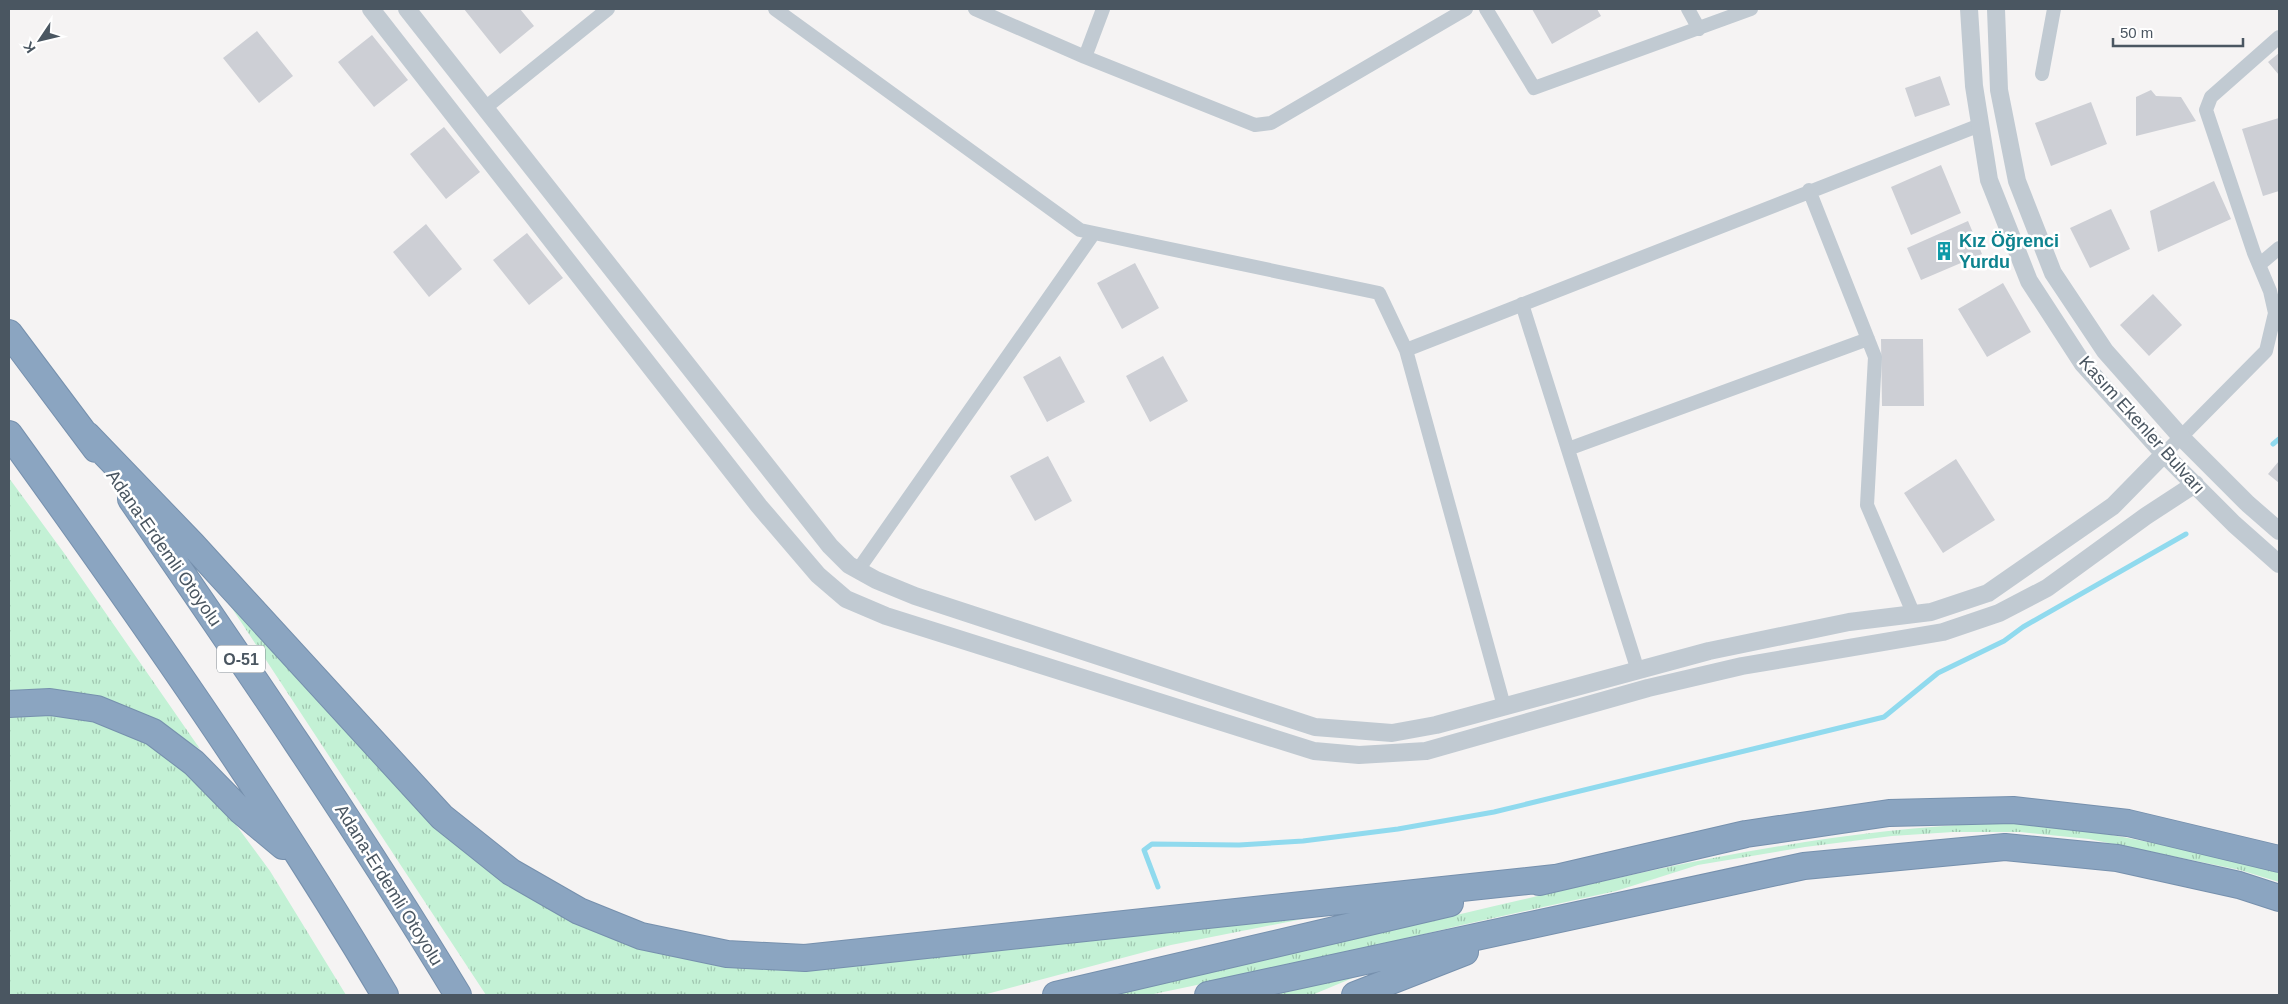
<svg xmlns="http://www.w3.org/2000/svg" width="2288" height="1004" font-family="Helvetica,sans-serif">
<defs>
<pattern id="grass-tufts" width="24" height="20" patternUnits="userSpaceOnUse" patternTransform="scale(1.25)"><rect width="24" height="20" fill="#c3f1d5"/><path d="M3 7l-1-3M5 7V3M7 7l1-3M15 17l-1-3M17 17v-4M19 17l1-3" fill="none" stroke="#a0c6b0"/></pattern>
</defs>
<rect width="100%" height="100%" fill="#f5f3f3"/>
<path fill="url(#grass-tufts)" d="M9 478 64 553 200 749 143 717 41 691H9Z
M218 587 439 828 508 886 582 926 638 947 722 967 824 968 1161 929 1303 919 1171 945 983 995H486Z
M39 714 99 721 163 751 211 791 270 871 346 995H9V716Z
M1996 823C2093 826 2185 849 2279 872V882L2240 870 2089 839 2020 832H1953L1892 836 1805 847 1698 865 1616 891 1462 925 1316 960 1149 995H1096C1219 969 1342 942 1465 913 1641 872 1814 830 1996 823Z
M1367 972 1312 995H1275Z"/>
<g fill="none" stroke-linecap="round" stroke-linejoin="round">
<path stroke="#90daee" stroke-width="5" d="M2273 444 2279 439
M1158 887 1144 850 1152 844 1239 845 1303 841 1398 829 1494 812 1884 717 1938 673 2004 641 2023 627 2186 534"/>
</g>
<path fill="#cdcfd5" d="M464 9H520L534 26 500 54Z
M1532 9H1597L1601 16 1552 44Z
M257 31 293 76 259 103 223 58Z
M372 35 408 80 374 107 338 62Z
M2279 53V75L2268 62Z
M1940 76 1950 105 1915 117 1905 88Z
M2151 90 2156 96 2181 97 2196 121 2136 136V97Z
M2091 102 2107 144 2051 166 2035 123Z
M2279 118V191L2263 196 2242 129Z
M444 127 480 172 446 199 410 154Z
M1941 165 1961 213 1911 235 1891 187Z
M2214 181 2231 219 2158 252 2150 211Z
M2111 209 2130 249 2090 268 2070 228Z
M1968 221 1982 254 1921 280 1907 248Z
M426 224 462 269 429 297 393 252Z
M527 233 563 278 529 305 493 260Z
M1135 263 1159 308 1122 329 1097 283Z
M2003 283 2031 332 1987 357 1958 309Z
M2153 294 2182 325 2149 356 2120 325Z
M1881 339H1923L1924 406H1882Z
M1060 356 1085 402 1047 422 1023 377Z
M1163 356 1188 401 1150 422 1126 376Z
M1048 456 1072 501 1035 521 1010 476Z
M1956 459 1995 520 1943 553 1904 493Z
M2279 461V483L2268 474Z"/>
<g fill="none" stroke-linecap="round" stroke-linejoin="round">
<g stroke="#7690ad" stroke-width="28">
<path id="motorway" d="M9 333 96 449
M9 434C141 617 270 801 385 995
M87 435 192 544 442 817 511 872 579 911 641 936 727 954 805 958 1555 878
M131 499C243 662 355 825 458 995
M9 704 50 702 97 709 153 732 194 763 241 811 283 846
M1539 882 1746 834 1889 813 2013 810 2128 823 2279 859
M1056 995 1450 903
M1208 995 1804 866 2005 847 2117 858 2239 885 2279 898
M1355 995 1465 952"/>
</g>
<path stroke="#c1cad2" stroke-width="14" d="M775 9 1080 230 1379 293 1406 350 1504 706
M975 9 1085 57 1255 125 1271 123 1466 9
M1486 9 1534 88 1751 9
M1688 9 1699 29
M1085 57 1103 9
M2042 74 2054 9
M485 108 608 9
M1809 190 1875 357 1867 505 1914 615
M2259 265 2279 248
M1522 304 1638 671
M1406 350 1980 125
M1568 449 1868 339
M2164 454 2266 351 2275 313 2270 291 2254 253 2206 110 2211 97 2279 37
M858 570 1094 233"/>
<path stroke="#c1cad2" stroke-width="18" d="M371 9 759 506 818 575 846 599 886 616 1314 751 1359 755 1426 751 1648 688 1742 666 1943 632 1999 613 2047 588 2146 516 2195 484
M407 9 830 546 849 565 876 580 915 596 1315 727 1392 733 1436 725 1709 651 1849 622 1931 612 1988 593 2113 506 2164 454
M1969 9 1974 86 1989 180 2029 281 2083 364 2164 454 2234 524 2279 564
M1996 9 1999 90 2017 181 2053 273 2105 351 2182 438 2248 504 2279 531"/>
<use href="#motorway" stroke="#8ba5c1" stroke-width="26"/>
</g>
<defs>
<g id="building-bare" transform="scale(1.5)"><path d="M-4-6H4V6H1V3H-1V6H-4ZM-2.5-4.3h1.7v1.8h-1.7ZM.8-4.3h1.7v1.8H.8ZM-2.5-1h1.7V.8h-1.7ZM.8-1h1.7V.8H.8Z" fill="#0f9aa8" stroke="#fff" stroke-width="2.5" paint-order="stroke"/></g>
</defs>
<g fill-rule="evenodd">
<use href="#building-bare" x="1944" y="251"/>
</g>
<g text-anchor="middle" stroke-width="5" stroke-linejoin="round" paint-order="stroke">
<rect fill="#fff" stroke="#808990" stroke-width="1" x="217" y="645.5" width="48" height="27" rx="4"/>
<g font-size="16" font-weight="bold" fill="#4a5661">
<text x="241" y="665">O-51</text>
</g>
<g font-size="18" font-weight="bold" fill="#0d838f" stroke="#fff" text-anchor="start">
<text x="1959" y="247">Kız Öğrenci<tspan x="1959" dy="21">Yurdu</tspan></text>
</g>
<g font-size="18" fill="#4a5661" stroke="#fff">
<text transform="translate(2142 425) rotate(48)" y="6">Kasım Ekenler Bulvarı</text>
<text transform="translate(164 548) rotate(55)" y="6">Adana-Erdemli Otoyolu</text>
<text transform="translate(389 885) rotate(58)" y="6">Adana-Erdemli Otoyolu</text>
</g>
</g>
<rect width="2288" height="1004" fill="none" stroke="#4a5661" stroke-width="20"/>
<g transform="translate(40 40) rotate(235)" stroke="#ffffff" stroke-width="4" paint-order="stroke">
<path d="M0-4L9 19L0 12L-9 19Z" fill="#4a5661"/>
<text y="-8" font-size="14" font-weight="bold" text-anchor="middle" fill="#4a5661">K</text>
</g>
<path d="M2113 38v8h130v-8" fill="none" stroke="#4a5661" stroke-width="2.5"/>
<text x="2120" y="38" font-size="15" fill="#4a5661" stroke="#ffffff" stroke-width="4" paint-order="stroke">50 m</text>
</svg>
